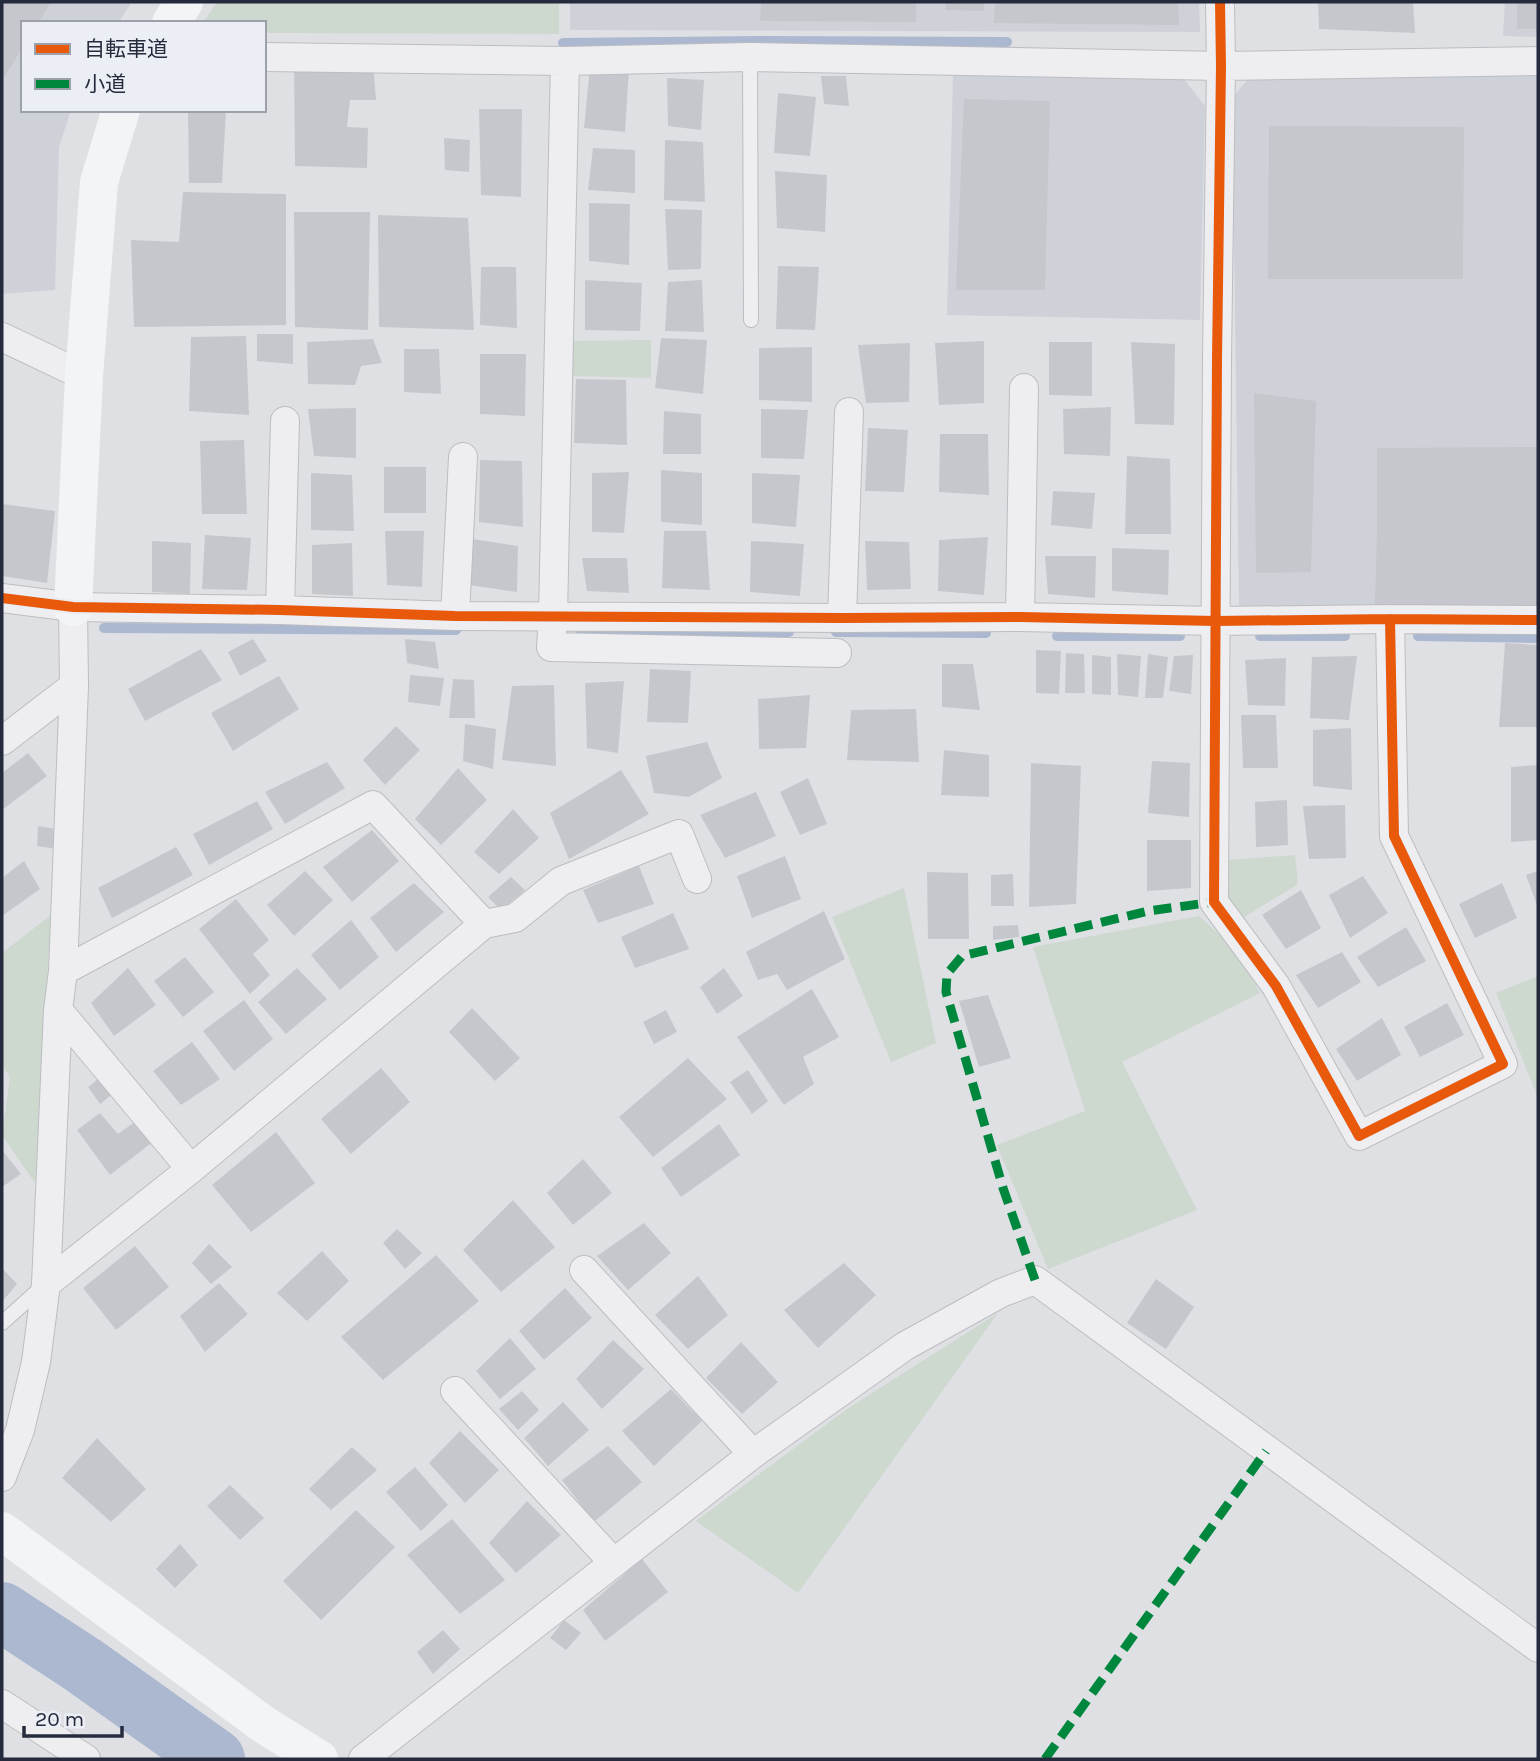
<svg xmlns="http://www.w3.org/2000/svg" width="1540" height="1761" font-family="Karla,'Noto Sans JP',sans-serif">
<rect width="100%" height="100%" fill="#dfe0e4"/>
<path fill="#cfd1d9" d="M2 2H132L118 23H23V110H71L59 147 55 290 2 294Z
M570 2H1199L1200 32 570 30Z
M1505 2H1538V37L1503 36Z
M1538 71V606L1239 607 1232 98 1254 72Z
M953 74 1184 79 1205 106 1200 320 947 315Z"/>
<path fill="#cdd8cf" d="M217 2H559V34L264 33V23H203Z
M651 340V378L573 376V341Z
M1295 855 1298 884 1241 919 1227 903V860Z
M904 888 936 1043 891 1062 832 917Z
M51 915 35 1183 2 1135 10 1077 2 1065V953Z
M1199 916 1236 950 1260 993 1122 1062 1197 1210 1048 1269 997 1145 1085 1111 1033 947Z
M1538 976V1098L1496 993Z
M998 1313 798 1593 696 1521 847 1409Z"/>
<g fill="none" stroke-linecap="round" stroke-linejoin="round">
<path stroke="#abb8d0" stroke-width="10" d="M563 43 760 41 1007 42
M104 628 456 630
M580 631 789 632
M836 632 986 633
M1057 636H1180
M1260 636H1345
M1418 636 1538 638"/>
<path stroke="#abb8d0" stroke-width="60" d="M2 1612 83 1665 215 1759"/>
</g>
<path fill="#c6c7cc" d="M2 2H51L38 23H23V47L2 81Z
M761 2H916V22L760 21Z
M946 2H984V11L945 10Z
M995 2H1178L1179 25 994 23Z
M1318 2H1413L1415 33 1319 29Z
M1517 2H1538V29H1517Z
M373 63 376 100H350L347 127 368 128 367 168 295 166 294 64Z
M590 67 629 69 625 132 584 128Z
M821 76H846L849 106 824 104Z
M667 78 704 80 701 130 668 126Z
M778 93 816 97 810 156 774 153Z
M964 99 1050 101 1045 290H956Z
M479 109H522L521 197 481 195Z
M188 110H226L222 183H189Z
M1269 126 1464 127 1463 279H1268Z
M444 138 470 140 469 172 445 170Z
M665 140 703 142 705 202 664 200Z
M593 148 635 150V193L588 190Z
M775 171 827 175 825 232 777 228Z
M183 192 286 194V325L134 327 131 240 179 242Z
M589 203 630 204 629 265 589 261Z
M665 209 702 210 701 269 668 270Z
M294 212H370L368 330 295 327Z
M378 215 468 218 474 330 379 327Z
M778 266 819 267 815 330 776 329Z
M481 267H516L517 328 480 325Z
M585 280 642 283 640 331 585 330Z
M702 280 704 332 665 331 668 282Z
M257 334H293V364L257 361Z
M246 336 249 415 189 411 191 337Z
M661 338 707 340 703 394 655 388Z
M373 339 382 363 361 366 355 385 308 384 307 342Z
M984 341V403L939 405 935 343Z
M1049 342H1092V396L1049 395Z
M1131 342 1175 344 1174 425 1135 424Z
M910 343 909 402 866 403 858 345Z
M812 347V402L759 400V348Z
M404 349H439L441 394 404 392Z
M480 354H526L525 416 480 414Z
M576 379 626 380 627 445 574 443Z
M1254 393 1316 401 1311 572 1256 573Z
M1111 407 1110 456 1064 454 1063 409Z
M356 408V458L314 456 308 409Z
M761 409 808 410 804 459 761 458Z
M664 411 701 414V454H663Z
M868 428 908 430 904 492 865 491Z
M940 434H988L989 495 939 492Z
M244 440 247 514H202L200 441Z
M1538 447V606L1375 605 1377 530V448Z
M1127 456 1170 459 1171 534H1125Z
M480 460 522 461 523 527 479 522Z
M384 467H426V513H384Z
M661 470 702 473V525L661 522Z
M629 472 624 533 592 532V473Z
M311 473 352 475 354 531 311 530Z
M752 473 800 475 796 527 752 523Z
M1053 491 1095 493 1092 529 1051 525Z
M2 504 55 511 47 583 2 576Z
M385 531H424L422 587 387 585Z
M664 531H706L710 590 662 588Z
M205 535 251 538 247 590 202 589Z
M988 537 984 595 938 591 939 540Z
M472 539 518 546 517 592 469 585Z
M152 541 191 543 190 594 152 592Z
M751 541 804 544 800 596 750 592Z
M865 541 909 542 911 589 867 590Z
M352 543 353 596 312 594V545Z
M1112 548 1169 550 1168 595 1112 591Z
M1045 556H1096L1095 598 1048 594Z
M582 558H627L629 593 587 591Z
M253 639 267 661 240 676 228 652Z
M405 639 435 642 439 669 407 663Z
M1505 643 1538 645V727H1499Z
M201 649 222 680 145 721 128 689Z
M1036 650 1061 651 1059 694 1036 693Z
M1066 653 1084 654 1085 693H1065Z
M1117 654 1141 656 1138 697 1118 695Z
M1148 654 1168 657 1163 698H1145Z
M1092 655 1111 657V695L1092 694Z
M1193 655 1191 694 1169 691 1174 656Z
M1357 656 1349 720 1310 718 1312 657Z
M1286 658 1285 706 1248 705 1245 660Z
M942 664H973L980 710 942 707Z
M650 669 691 671 688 723 647 722Z
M410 675 444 678 440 706 408 702Z
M279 676 299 709 233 751 211 713Z
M453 679 474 680 475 718H449Z
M624 681 618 753 587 748 585 683Z
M554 685 556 766 502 760 512 686Z
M810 695 806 748 759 749 758 699Z
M916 709 919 762 847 760 851 710Z
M1241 715H1276L1278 768H1243Z
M465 724 496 729 493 769 463 761Z
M396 726 420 750 385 785 363 760Z
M1351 728 1352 790 1313 786V730Z
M707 742 722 778 689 797 654 793 646 756Z
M944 750 989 755V797L941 795Z
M28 753 47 776 2 810V773Z
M1152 761 1190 763 1189 817 1148 813Z
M327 762 345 788 285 824 265 792Z
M1031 763 1081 766 1076 904 1029 907Z
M1538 765V840L1511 842V767Z
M458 768 487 800 441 845 415 819Z
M621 770 649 814 569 859 550 813Z
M808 778 827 824 800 835 780 792Z
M756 792 776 836 725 858 700 815Z
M1287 800 1288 845 1256 847 1255 802Z
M257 801 273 829 209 865 193 834Z
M1345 805 1346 858 1309 859 1303 806Z
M513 809 539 838 499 874 474 852Z
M38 826 56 829V849L37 846Z
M372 830 399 861 352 902 323 867Z
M1147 840H1191V888L1147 891Z
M176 847 193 875 112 918 98 888Z
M785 856 801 899 752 918 737 876Z
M24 861 40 889 2 916V878Z
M639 866 654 904 598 923 583 890Z
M305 871 333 900 294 936 267 905Z
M1538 871V908L1526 875Z
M927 872 968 873 969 939H928Z
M1013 874 1014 906H991V875Z
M1363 876 1388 913 1350 938 1329 895Z
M511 877 525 890 501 910 488 897Z
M414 883 444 912 396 952 370 918Z
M1502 883 1517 918 1475 938 1459 904Z
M1301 890 1321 928 1286 949 1262 915Z
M236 899 269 940 253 954 270 975 250 994 199 929Z
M824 911 845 959 787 990 777 974 758 980 746 952Z
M673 913 689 949 635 968 621 937Z
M351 920 379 957 340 990 311 955Z
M1018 925 1019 937 993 940V926Z
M1406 927 1426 961 1378 987 1357 957Z
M1342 952 1361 982 1318 1008 1296 975Z
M185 957 214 992 183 1017 154 981Z
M128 968 156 1005 114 1036 91 1003Z
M297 968 327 999 286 1034 258 1002Z
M724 968 743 996 717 1014 700 987Z
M812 989 839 1037 803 1057 814 1084 784 1105 737 1037Z
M988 995 1011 1058 979 1067 959 1001Z
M244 1000 273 1039 234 1071 203 1031Z
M1447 1003 1464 1035 1420 1057 1404 1027Z
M472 1008 520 1058 495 1081 449 1032Z
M666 1010 677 1032 654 1044 643 1022Z
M1382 1018 1401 1055 1357 1081 1336 1049Z
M192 1042 220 1079 181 1105 153 1071Z
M688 1058 727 1099 653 1157 619 1117Z
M381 1068 410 1102 351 1154 321 1119Z
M748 1070 768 1101 752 1114 730 1082Z
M103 1075 114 1093 100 1104 88 1087Z
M100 1113 118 1134 136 1121 154 1141 110 1175 77 1130Z
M719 1124 740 1155 681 1197 661 1168Z
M276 1132 315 1183 251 1232 212 1185Z
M2 1150 21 1174 2 1187Z
M583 1159 612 1193 573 1225 547 1193Z
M513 1200 555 1247 501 1292 463 1250Z
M644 1223 671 1253 628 1290 597 1256Z
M397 1229 422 1253 405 1269 383 1243Z
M209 1244 232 1267 211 1284 192 1263Z
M135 1246 169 1287 116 1330 83 1288Z
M322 1251 349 1281 307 1321 277 1293Z
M436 1255 479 1301 383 1380 341 1337Z
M844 1263 876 1295 818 1348 784 1310Z
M2 1268 17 1284 2 1302Z
M698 1276 728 1315 688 1349 655 1315Z
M1156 1279 1194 1307 1166 1349 1127 1323Z
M219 1283 248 1314 205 1352 180 1316Z
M565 1288 592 1318 544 1360 519 1331Z
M510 1338 536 1369 500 1399 476 1371Z
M613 1340 644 1369 602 1409 576 1379Z
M741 1342 778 1382 742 1414 706 1378Z
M671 1389 702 1421 654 1466 622 1431Z
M522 1391 539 1410 518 1430 499 1409Z
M563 1402 589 1430 548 1466 524 1438Z
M460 1431 499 1470 465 1503 429 1463Z
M97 1438 146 1489 111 1522 62 1478Z
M608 1446 642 1482 594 1522 562 1480Z
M352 1447 377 1470 331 1510 309 1489Z
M415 1467 448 1505 421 1531 386 1492Z
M230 1485 264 1518 240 1540 207 1506Z
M527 1501 561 1535 516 1573 489 1543Z
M356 1510 395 1547 321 1620 283 1581Z
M452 1519 505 1580 460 1614 407 1555Z
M180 1544 198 1565 175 1588 156 1569Z
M642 1559 668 1592 605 1641 583 1610Z
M564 1620 581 1633 566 1650 550 1638Z
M443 1630 460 1649 433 1674 417 1652Z"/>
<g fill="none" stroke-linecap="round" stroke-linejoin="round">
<g stroke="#bcbdc1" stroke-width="16">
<path id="lane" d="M750 57 751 320
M2 1323 42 1287"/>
</g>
<g stroke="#bcbdc1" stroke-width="30">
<path id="street" d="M1220 2 1221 66 1217 359 1214 902 1276 986 1359 1136 1503 1064 1394 836 1390 619
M264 57 565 61 750 57 1221 66 1538 61
M565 61 553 616 551 647 837 653
M2 337 84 376
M2 598 73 607 280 610 455 616 842 618 1020 617 1216 621 1390 619 1538 620
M280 610 285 421
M455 616 463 457
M1020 617 1024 388
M842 618 849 412
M2 741 74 686
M63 971 373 805 484 924
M58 1010 191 1169
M584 1270 753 1454
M46 1284 191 1169 484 924 515 918 561 881 679 834 697 879
M455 1391 614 1563
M2 1477 20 1430 36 1362 46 1284 58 1010 63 971 74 686 73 607
M2 1704 86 1759
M363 1759 753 1454 905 1346 1001 1293 1035 1280 1538 1648"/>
</g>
<use href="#lane" stroke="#eeeef1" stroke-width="14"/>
<use href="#street" stroke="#eeeef1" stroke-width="28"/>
<path stroke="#f3f4f5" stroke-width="38" d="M171 23 184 2
M73 607 84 376 99 182 121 110
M2 1531 263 1724 319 1759"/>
<path stroke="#00873e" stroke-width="9" stroke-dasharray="18 9" stroke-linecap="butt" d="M1035 1280 1003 1188 946 992 947 974 962 956 1148 911 1214 902
M1045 1759 1266 1451"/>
<g stroke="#ebeef4" stroke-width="15">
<path id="cycleway" d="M1220 2 1221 66 1217 359 1214 902 1276 986 1359 1136 1503 1064 1394 836 1390 619
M2 598 73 607 280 610 455 616 842 618 1020 617 1216 621 1390 619 1538 620"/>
</g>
<use href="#cycleway" stroke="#e8590c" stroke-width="10"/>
</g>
<rect width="1540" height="1761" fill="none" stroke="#252b3d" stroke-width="7"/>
<rect x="21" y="21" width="245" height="91" fill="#ebeef4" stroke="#9ca0ab" stroke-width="2"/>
<rect x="35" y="44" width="35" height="10" fill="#e8590c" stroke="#9ca0ab" stroke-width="2"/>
<text x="84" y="56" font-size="21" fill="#252b3d">自転車道</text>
<rect x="35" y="79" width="35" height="10" fill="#00873e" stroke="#9ca0ab" stroke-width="2"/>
<text x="84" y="91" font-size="21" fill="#252b3d">小道</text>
<path d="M24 1726v10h98v-10" fill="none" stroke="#252b3d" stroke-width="3.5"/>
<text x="35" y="1726" font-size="21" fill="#252b3d" stroke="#ebeef4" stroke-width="5" paint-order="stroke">20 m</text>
</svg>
